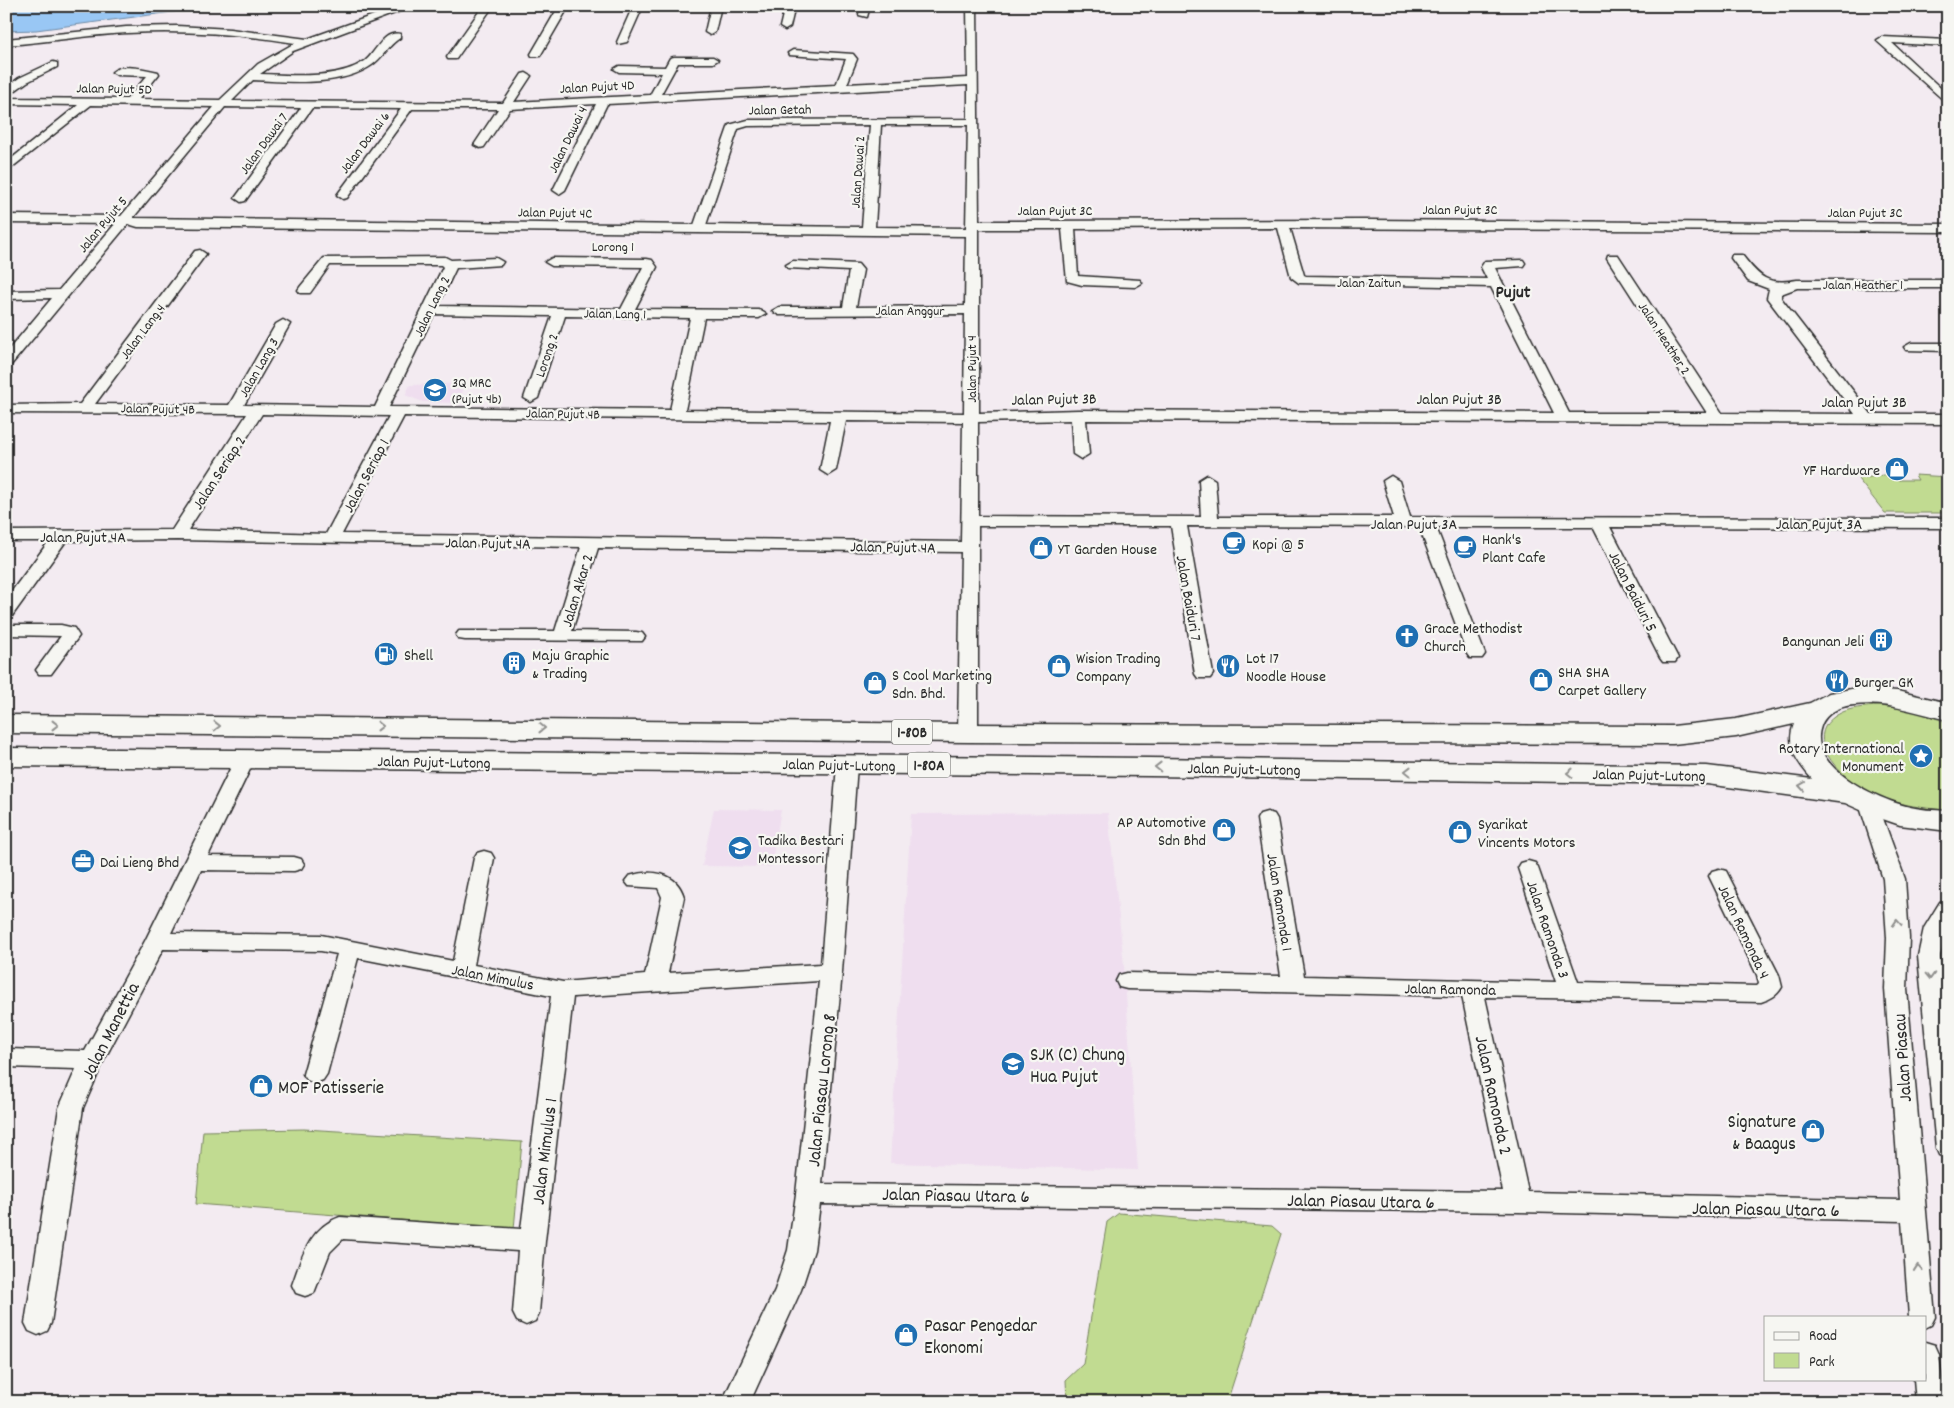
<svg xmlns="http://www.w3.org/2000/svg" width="1954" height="1408" font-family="Dekko,sans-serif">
<rect width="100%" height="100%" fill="#f3ebf1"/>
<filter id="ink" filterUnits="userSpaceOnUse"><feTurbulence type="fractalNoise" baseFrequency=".02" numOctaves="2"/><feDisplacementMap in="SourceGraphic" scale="10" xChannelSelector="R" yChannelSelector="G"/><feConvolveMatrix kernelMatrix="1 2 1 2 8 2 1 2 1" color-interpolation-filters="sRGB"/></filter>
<g filter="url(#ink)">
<path fill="#efdeef" d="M466 383 458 403 423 402 405 395 410 385Z
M714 809 781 810 771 867 702 866Z
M1108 813 1124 965 1138 1170 890 1163 911 814Z"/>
<path fill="#c1db91" stroke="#76835e" d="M1883 475H1894L1898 480H1918L1915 475 1948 477V513H1885L1858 479Z
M1879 706C1903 708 1925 713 1948 723V810C1917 808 1886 803 1859 786 1836 772 1803 736 1837 715 1850 707 1865 707 1879 706Z
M304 1129 522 1142 514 1229 196 1204 203 1131Z
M1119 1213 1272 1226 1281 1234 1227 1402H1067L1066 1380 1083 1364 1107 1222Z"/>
<path fill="#99c7f4" stroke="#6d89a4" d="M6 6H218L36 30 6 31Z"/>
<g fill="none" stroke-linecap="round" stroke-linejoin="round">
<g stroke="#2b2b2b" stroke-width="3">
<path id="minor" d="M399 6H414L293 51 260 74C292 75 337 80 365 61 376 53 383 30 400 34V38C388 45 383 58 372 65 340 87 290 82 253 80L232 101 503 103 522 74 526 73 531 76 514 102 650 95 662 73 619 72 614 69 619 66 665 67 670 58 674 57H713L718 60 713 63H678L661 94 836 85 846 59 789 55 788 53 793 50 853 54 857 59 847 84 968 78 967 6H977L979 221 1368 220 1948 224V232L1290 228 1304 275 1306 276 1487 279 1481 267 1485 261 1523 260 1525 263 1523 266 1495 268 1569 413H1707L1607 258 1608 255H1618L1722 413 1855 414 1767 298 1769 289 1748 281 1731 258 1732 255H1742C1760 278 1767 285 1797 280H1948V288H1797L1781 294V298L1871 414H1948V424L1086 420 1089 454 1081 459 1073 454 1071 420 978 422V516L1201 517 1199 480 1207 475 1215 480 1218 517H1394L1383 481 1391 476 1399 481 1410 517 1948 518V528L1610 527 1678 658 1675 662H1663L1660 658 1593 527H1436L1485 654 1482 658H1470L1467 654 1419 527 1187 526 1213 674 1210 678H1198L1195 674 1171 526H978V733L975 737 968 739 961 737 958 733 961 552 598 548 572 631 636 632 642 633 645 637 642 641 465 640 459 639 456 635 459 631H555L581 547 177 540 66 541 12 616 6 617V599L49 541H6V531L172 530 247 414 6 413V405L80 404 195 251 200 250 206 254 95 404 229 405 276 324 283 320 290 324 244 405 375 407 443 267 441 265H330L310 293H300L298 290 300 287 324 258 445 257 451 260 496 258 503 262 501 265 456 268 438 306 621 309 643 267 552 266 545 262 552 258 647 259 652 260 657 267 635 309 759 310 766 314 759 318H704L685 410 964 413 965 314 779 315 772 311 779 307H843L849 271 788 268 786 265 793 261 858 264 863 270 856 307 965 306 966 236 138 227 128 224 11 365 6 366V353L52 298 6 299V291L59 290 115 224 6 223V215L121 216 214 107 91 105 6 172V163L78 105 6 104V98L127 99 147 76 117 75 112 72C122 63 145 69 158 72L159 74 139 99 220 100 258 64 295 43C240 34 184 30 128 33 87 35 47 42 6 45V39L126 27 177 26 230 29 307 39ZM968 85V119L748 120 729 125 694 225 133 218 225 107 301 108 235 198 241 202 245 201 312 108 401 109 337 195 343 199 347 198 412 109H498L474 145 480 148 484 147 510 109 596 104 553 190 559 194 565 190 607 104ZM870 125 862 227 706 225 738 129 748 126ZM881 125H968L966 228 875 227ZM1278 228 1291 277 1299 283 1491 287 1554 413 1078 410 979 413V229H1062L1067 281 1082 285 1135 287 1142 283 1140 280 1078 276 1075 229ZM434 314 552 316 524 398 531 402 538 398 565 316 690 318 670 410 389 407ZM262 414 389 416 326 534 188 530ZM404 416 830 421 820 470 828 475 836 470 846 421 963 422 961 542 342 534Z
M483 6H493L456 59H448L447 57Z
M559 6H569L540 56H532L531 54Z
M633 6H643L627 42 618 44 617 42Z
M711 6H721L715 32 710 35 705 32Z
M785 6H795L790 27 785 30 780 27Z
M860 6H870L867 17 859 15Z
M1882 37 1948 40V46L1892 43 1948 95V104L1878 42 1877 40Z
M53 62 57 63V67L27 82 6 97V88L19 78Z
M1911 343H1948V351L1906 350 1904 347Z
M6 625H61L74 628 79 636 51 674H39L36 670 61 636 6 635Z
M245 753 252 755 255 759 208 856 294 857 301 859 304 864 301 869 294 871 201 870 171 933 321 935 453 961 474 858 477 853 484 851 491 853 494 858 474 965 563 982 645 975 662 897 658 888 629 886 625 881 629 876C651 869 677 872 684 897L668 973 821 964 837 765 840 761 847 759 854 761 857 765 842 972 822 1184 1503 1191 1462 996 1127 989 1119 987 1116 981 1119 975 1127 973 1281 976 1257 819 1260 814 1267 812 1274 814 1277 819 1304 976 1556 982 1518 868 1521 863 1528 861 1535 863 1538 868 1578 982 1757 986 1759 984 1757 975 1709 876 1712 871 1719 869 1726 871 1779 975 1782 987C1777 996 1770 999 1761 1002L1485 997 1528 1192 1900 1200 1885 989 1887 938 1883 879 1859 804 1862 799 1869 797 1876 799 1905 879 1909 938 1907 989 1935 1317 1931 1325 1925 1328V1317H1909L1902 1221 1518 1212 820 1204 814 1250 801 1290 750 1402H722L775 1290 788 1250 796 1194 819 981 573 997 545 1241 539 1313 535 1321 526 1325 517 1321 513 1313 518 1251 343 1239 330 1252 314 1293 305 1296 296 1293 292 1285C302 1257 309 1228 340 1217L521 1229 551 996 358 958 327 1074 323 1080 315 1083 307 1080 303 1074 337 954 321 951 163 949 104 1060 83 1108 51 1323 47 1331 38 1335 29 1331 25 1323 59 1108 76 1069 6 1067V1049L85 1051 145 941 235 759 238 755Z
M1948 900V925L1940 956 1948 1039V1158L1939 1155 1936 1148 1918 956 1924 928 1940 902Z
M1925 1342 1935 1345 1939 1354 1944 1402H1916L1914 1379H1925Z"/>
</g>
<g stroke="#2b2b2b" stroke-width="3">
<path id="highway" d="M1857 688 1897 691 1948 703V720C1918 713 1886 701 1854 705 1841 706 1826 712 1821 726 1806 767 1876 798 1906 806 1920 810 1934 810 1948 811V831L1900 825 1874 816 1845 803 1707 784 1150 776 6 766V748L1150 758 1707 766 1812 779C1798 763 1785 746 1794 724L1736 737 1673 744 968 742 6 733V715L968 724 1673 726 1736 719 1810 703 1829 693Z"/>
</g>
<use href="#minor" fill="#f6f6f2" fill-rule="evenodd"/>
<use href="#highway" fill="#f6f6f2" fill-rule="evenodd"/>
</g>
<defs><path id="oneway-chevron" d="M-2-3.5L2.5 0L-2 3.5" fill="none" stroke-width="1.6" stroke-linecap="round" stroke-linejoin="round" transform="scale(1.25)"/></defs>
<g stroke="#90908e">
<use href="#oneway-chevron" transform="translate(55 725)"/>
<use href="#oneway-chevron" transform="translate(217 726)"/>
<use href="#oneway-chevron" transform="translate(380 726)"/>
<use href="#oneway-chevron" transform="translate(542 728) rotate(1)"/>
<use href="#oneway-chevron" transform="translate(1158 767) rotate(-179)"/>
<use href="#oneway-chevron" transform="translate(1408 771) rotate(-179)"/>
<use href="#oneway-chevron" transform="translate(1570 773) rotate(-179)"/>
<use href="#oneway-chevron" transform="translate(1802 786) rotate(-172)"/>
<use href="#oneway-chevron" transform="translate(1897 923) rotate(-94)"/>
<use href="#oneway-chevron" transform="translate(1930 976) rotate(88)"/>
<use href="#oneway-chevron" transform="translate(1918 1268) rotate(-95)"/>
</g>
</g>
<defs>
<g id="school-disc" transform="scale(1.25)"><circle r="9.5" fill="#1f6fb2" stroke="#f6f6f2"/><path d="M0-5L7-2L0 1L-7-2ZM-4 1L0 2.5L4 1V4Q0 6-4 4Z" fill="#fff"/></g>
<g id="shop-disc" transform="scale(1.25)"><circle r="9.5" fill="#1f6fb2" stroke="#f6f6f2"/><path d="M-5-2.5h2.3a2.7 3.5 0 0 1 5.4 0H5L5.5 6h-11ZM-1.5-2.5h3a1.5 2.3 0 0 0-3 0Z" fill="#fff"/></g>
<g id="cafe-disc" transform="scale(1.25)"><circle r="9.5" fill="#1f6fb2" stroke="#f6f6f2"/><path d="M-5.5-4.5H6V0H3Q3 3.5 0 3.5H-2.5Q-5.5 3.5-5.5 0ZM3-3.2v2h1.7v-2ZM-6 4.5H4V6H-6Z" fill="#fff"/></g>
<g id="church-disc" transform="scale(1.25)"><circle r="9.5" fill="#1f6fb2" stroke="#f6f6f2"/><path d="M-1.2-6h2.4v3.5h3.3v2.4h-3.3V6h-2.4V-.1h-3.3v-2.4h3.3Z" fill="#fff"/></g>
<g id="building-disc" transform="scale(1.25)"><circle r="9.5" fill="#1f6fb2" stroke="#f6f6f2"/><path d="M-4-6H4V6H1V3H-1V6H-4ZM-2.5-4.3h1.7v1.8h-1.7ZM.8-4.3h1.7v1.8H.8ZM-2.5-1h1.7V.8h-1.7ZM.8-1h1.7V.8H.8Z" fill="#fff"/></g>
<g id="fuel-disc" transform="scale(1.25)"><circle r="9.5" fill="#1f6fb2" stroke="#f6f6f2"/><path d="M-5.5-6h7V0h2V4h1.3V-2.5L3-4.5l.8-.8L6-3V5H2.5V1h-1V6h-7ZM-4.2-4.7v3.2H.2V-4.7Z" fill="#fff"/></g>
<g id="restaurant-disc" transform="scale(1.25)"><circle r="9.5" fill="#1f6fb2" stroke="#f6f6f2"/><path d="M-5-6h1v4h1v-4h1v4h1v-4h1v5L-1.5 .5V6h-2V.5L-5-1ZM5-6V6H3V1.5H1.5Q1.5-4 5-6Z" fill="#fff"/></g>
<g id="sight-disc" transform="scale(1.25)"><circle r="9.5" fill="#1f6fb2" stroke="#f6f6f2"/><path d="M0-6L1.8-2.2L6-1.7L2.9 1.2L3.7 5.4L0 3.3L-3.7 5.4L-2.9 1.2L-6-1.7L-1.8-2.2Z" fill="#fff"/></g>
<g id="office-disc" transform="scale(1.25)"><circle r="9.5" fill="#1f6fb2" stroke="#f6f6f2"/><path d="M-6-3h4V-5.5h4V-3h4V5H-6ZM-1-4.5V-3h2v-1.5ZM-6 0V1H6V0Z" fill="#fff"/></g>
</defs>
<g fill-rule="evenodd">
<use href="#school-disc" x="435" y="390"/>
<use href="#shop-disc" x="1897" y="469"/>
<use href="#cafe-disc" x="1234" y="543"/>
<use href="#cafe-disc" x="1465" y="547"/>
<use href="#shop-disc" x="1041" y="548"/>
<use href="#church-disc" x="1407" y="636"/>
<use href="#building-disc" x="1881" y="640"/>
<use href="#fuel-disc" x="386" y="654"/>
<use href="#building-disc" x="514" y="663"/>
<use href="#shop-disc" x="1059" y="666"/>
<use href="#restaurant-disc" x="1228" y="666"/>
<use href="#shop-disc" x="1541" y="680"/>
<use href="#restaurant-disc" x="1837" y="681"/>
<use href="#shop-disc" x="875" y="683"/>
<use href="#sight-disc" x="1921" y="756"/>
<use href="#shop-disc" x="1224" y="830"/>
<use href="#shop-disc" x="1460" y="832"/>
<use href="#school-disc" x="740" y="848"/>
<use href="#office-disc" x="83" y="861"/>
<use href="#school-disc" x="1013" y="1064"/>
<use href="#shop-disc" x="261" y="1086"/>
<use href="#shop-disc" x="1813" y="1131"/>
<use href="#shop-disc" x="906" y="1335"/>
</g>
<g text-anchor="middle" stroke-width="4.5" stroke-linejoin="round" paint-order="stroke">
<g font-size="14" fill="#2b2b2b" stroke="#f6f6f2">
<text transform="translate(597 86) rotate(-3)" y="5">Jalan Pujut 4D</text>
<text transform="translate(114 88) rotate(1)" y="5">Jalan Pujut 5D</text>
<text transform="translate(780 109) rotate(-1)" y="5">Jalan Getah</text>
<text transform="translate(567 139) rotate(-64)" y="5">Jalan Dawai 4</text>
<text transform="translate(364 142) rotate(-53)" y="5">Jalan Dawai 6</text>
<text transform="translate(263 143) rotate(-54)" y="5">Jalan Dawai 7</text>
<text transform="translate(857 172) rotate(-86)" y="5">Jalan Dawai 2</text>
<text x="1460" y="214">Jalan Pujut 3C</text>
<text x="1055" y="215">Jalan Pujut 3C</text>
<text transform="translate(555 212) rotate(1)" y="5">Jalan Pujut 4C</text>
<text x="1865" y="217">Jalan Pujut 3C</text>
<text transform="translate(102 224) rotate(-50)" y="5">Jalan Pujut 5</text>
<text x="613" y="251">Lorong 1</text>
<text x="1369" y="287">Jalan Zaitun</text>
<text x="1863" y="289">Jalan Heather 1</text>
<text transform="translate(431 306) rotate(-64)" y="5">Jalan Lang 2</text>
<text x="910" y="315">Jalan Anggur</text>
<text transform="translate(615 313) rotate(1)" y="5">Jalan Lang 1</text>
<text transform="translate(142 331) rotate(-53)" y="5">Jalan Lang 4</text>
<text transform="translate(1665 338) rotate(57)" y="5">Jalan Heather 2</text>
<text transform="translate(546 355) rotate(-71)" y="5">Lorong 2</text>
<text transform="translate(258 367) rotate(-60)" y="5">Jalan Lang 3</text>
<text transform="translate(971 369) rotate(-90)" y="5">Jalan Pujut 4</text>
<text transform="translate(158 408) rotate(1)" y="5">Jalan Pujut 4B</text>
<text transform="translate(563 413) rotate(1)" y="5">Jalan Pujut 4B</text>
</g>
<g font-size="14" fill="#2b2b2b" stroke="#f6f6f2" text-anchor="start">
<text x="452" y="387">3Q MRC<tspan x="452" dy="16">(Pujut 4b)</tspan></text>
</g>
<g fill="#f6f6f2" stroke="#686867" stroke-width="1">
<rect x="892" y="719.5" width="40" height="25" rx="4"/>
<rect x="908" y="752.5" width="42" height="25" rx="4"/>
</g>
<g font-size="15" font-weight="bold" fill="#2b2b2b">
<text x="912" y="737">1-80B</text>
<text x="929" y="770">1-80A</text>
</g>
<g font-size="16" fill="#2b2b2b" stroke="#f6f6f2">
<text transform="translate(1054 398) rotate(-1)" y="6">Jalan Pujut 3B</text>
<text x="1459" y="404">Jalan Pujut 3B</text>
<text x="1864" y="407">Jalan Pujut 3B</text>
<text transform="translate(218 472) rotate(-57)" y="6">Jalan Seriap 2</text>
<text transform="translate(365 475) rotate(-62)" y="6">Jalan Seriap 1</text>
<text x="1414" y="529">Jalan Pujut 3A</text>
<text x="1819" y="529">Jalan Pujut 3A</text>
<text x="83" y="542">Jalan Pujut 4A</text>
<text transform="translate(488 542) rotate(1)" y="6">Jalan Pujut 4A</text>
<text transform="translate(893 546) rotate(1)" y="6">Jalan Pujut 4A</text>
<text transform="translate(576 590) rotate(-73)" y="6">Jalan Akar 2</text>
<text transform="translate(1634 591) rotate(63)" y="6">Jalan Baiduri 5</text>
<text transform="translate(1190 598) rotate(80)" y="6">Jalan Baiduri 7</text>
<text transform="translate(434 761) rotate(1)" y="6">Jalan Pujut-Lutong</text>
<text transform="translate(839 764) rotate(1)" y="6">Jalan Pujut-Lutong</text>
<text transform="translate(1244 768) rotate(1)" y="6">Jalan Pujut-Lutong</text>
<text transform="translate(1649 774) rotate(1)" y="6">Jalan Pujut-Lutong</text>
<text transform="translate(1281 902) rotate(81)" y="6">Jalan Ramonda 1</text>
<text transform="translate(1549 929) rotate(71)" y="6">Jalan Ramonda 3</text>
<text transform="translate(1745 931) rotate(65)" y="6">Jalan Ramonda 4</text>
<text transform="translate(493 976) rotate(11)" y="6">Jalan Mimulus</text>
<text transform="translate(1450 988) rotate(1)" y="6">Jalan Ramonda</text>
</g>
<g font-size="16" fill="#2b2b2b" stroke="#f6f6f2" text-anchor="start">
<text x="1880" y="475" text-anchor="end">YF Hardware</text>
<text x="1482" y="544">Hank's<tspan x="1482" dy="18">Plant Cafe</tspan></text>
<text x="1252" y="549">Kopi @ 5</text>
<text x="1058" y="554">YT Garden House</text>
<text x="1424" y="633">Grace Methodist<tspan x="1424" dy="18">Church</tspan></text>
<text x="1864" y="646" text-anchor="end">Bangunan Jeli</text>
<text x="404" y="660">Shell</text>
<text x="532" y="660">Maju Graphic<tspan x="532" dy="18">&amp; Trading</tspan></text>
<text x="1076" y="663">Wision Trading<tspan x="1076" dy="18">Company</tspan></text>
<text x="1246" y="663">Lot 17<tspan x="1246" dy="18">Noodle House</tspan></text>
<text x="1558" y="677">SHA SHA<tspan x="1558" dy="18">Carpet Gallery</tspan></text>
<text x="892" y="680">S Cool Marketing<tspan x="892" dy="18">Sdn. Bhd.</tspan></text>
<text x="1854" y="687">Burger GK</text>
<text x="1904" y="753" text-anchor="end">Rotary International<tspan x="1904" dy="18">Monument</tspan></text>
<text x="1206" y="827" text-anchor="end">AP Automotive<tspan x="1206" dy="18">Sdn Bhd</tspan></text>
<text x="1478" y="829">Syarikat<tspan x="1478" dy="18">Vincents Motors</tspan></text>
<text x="758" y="845">Tadika Bestari<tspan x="758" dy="18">Montessori</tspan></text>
<text x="100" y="867">Dai Lieng Bhd</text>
</g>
<g font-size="18" font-weight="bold" fill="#2b2b2b" stroke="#f6f6f2">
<text x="1513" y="297">Pujut</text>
</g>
<g font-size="19" fill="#2b2b2b" stroke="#f6f6f2">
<text transform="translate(109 1030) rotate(-63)" y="7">Jalan Manettia</text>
<text transform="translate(1901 1058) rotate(-94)" y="7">Jalan Piasau</text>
<text transform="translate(820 1090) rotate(-84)" y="7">Jalan Piasau Lorong 8</text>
<text transform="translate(1495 1095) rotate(78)" y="7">Jalan Ramonda 2</text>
<text transform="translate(543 1151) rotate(-83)" y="7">Jalan Mimulus 1</text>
<text transform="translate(956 1194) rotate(1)" y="7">Jalan Piasau Utara 6</text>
<text transform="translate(1361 1200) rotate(1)" y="7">Jalan Piasau Utara 6</text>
<text transform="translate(1766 1208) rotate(1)" y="7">Jalan Piasau Utara 6</text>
</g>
<g font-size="19" fill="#2b2b2b" stroke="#f6f6f2" text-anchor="start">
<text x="1030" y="1060">SJK (C) Chung<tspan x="1030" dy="22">Hua Pujut</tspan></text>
<text x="278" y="1093">MOF Patisserie</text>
<text x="1796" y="1127" text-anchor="end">Signature<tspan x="1796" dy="22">&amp; Baagus</tspan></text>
<text x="924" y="1331">Pasar Pengedar<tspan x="924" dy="22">Ekonomi</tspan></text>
</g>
</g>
<rect width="1954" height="1408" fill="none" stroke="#f6f6f2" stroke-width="25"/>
<rect x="12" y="12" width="1929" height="1383" fill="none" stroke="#2b2b2b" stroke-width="2" filter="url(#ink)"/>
<rect x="1764" y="1316" width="162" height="65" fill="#f6f6f2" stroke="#a5a5a2"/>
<rect x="1774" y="1332" width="25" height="8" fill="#f6f6f2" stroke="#a5a5a2"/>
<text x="1809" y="1340" font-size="15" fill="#2b2b2b">Road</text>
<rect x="1774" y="1353" width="25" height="15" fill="#c1db91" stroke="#a5a5a2"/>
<text x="1809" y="1366" font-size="15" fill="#2b2b2b">Park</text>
</svg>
